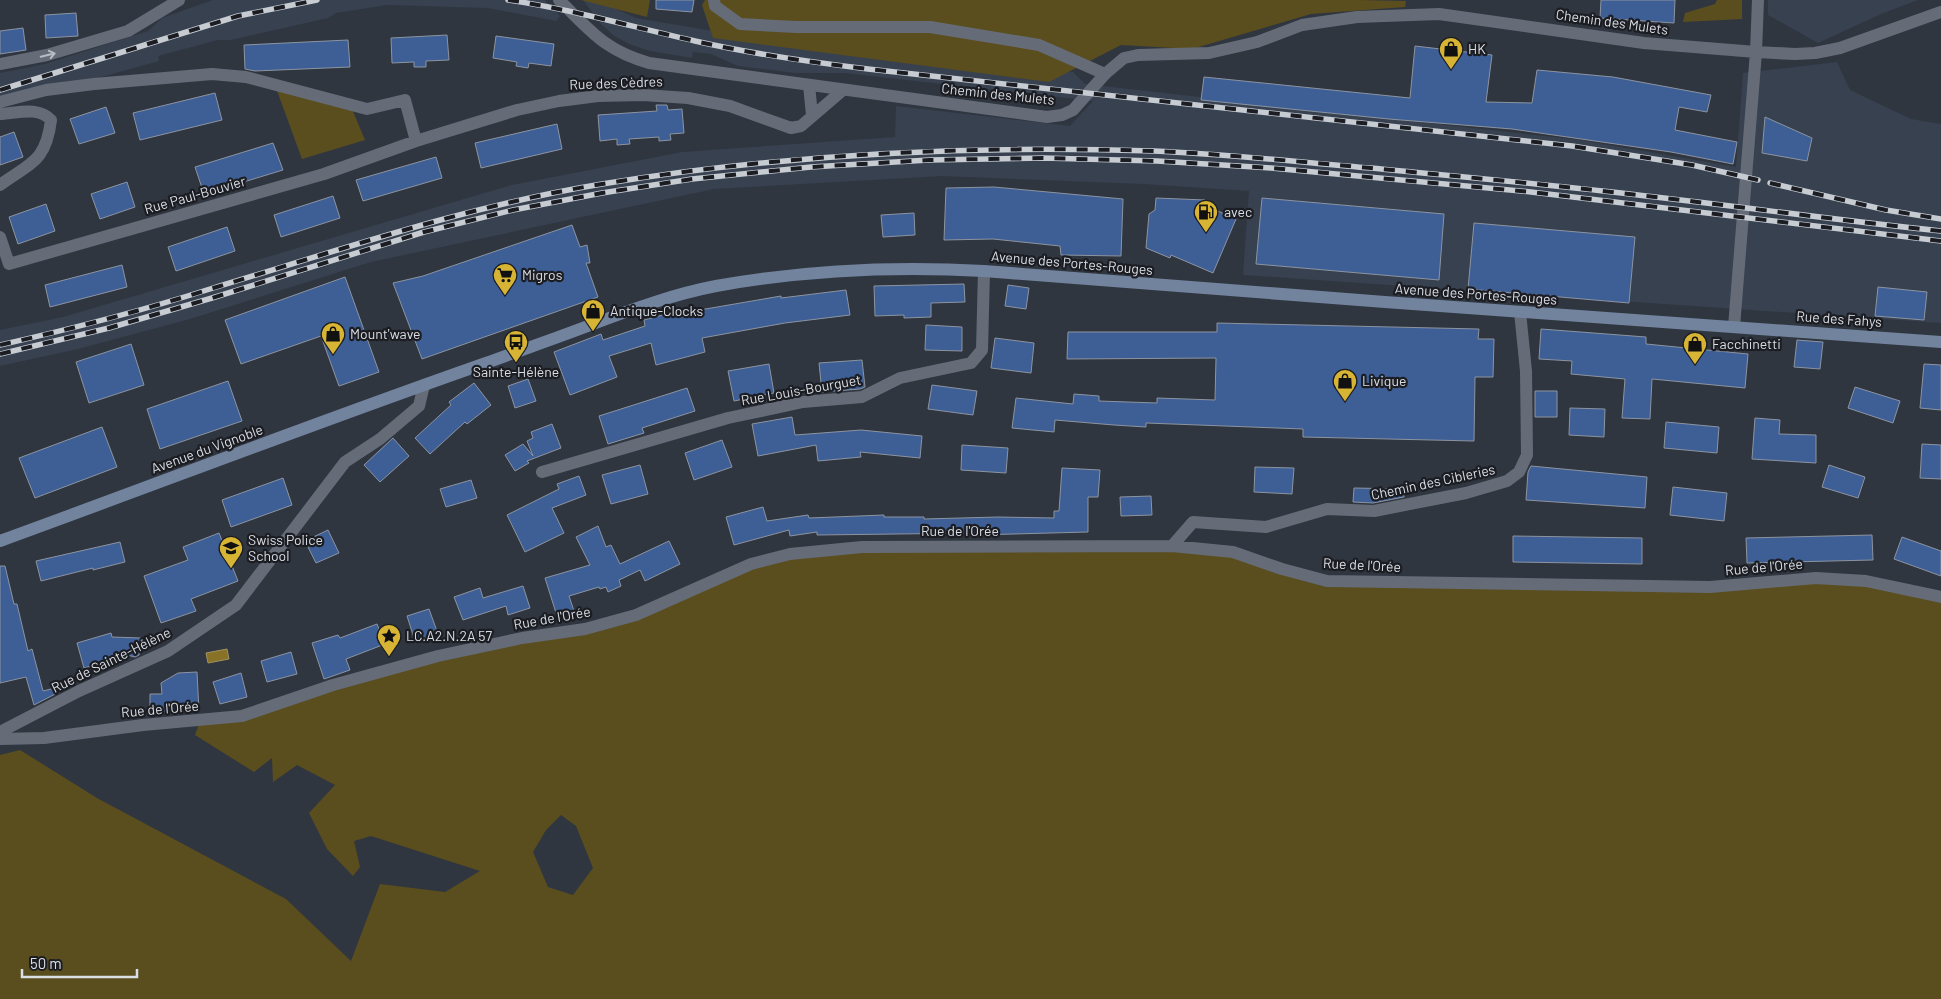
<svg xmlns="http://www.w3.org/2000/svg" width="1941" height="999" font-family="Barlow,sans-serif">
<rect width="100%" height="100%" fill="#303640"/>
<path fill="#374150" d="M213 0H545L560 16 556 21 488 8 387 5 336 13 328 18 231 40H218L158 56 159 61 94 79 0 98V73L45 64 148 31 162 18Z
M583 0H597L636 18 807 47 872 48 1073 72 1085 84 1580 140 1736 167 1743 73 1837 62 1850 90 1911 119 1941 124V323L1243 275 1249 191 1144 184 942 176 714 189 371 262 190 319 78 349 0 366V330L63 317 512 185 682 152 895 137 896 106 1070 126 1093 101 844 73H796L738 66 711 54 693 52 692 58 650 51 629 44 613 35 601 24Z
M1768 0H1918L1881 14 1818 43 1768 15Z"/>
<path fill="#5a4d1e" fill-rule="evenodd" d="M581 0H650L647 17Z
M705 0H1360L1406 1 1405 7 1311 14 1192 49 1121 45 1049 82 713 38 702 5Z
M1717 0H1742V19L1683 22 1685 13 1715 4Z
M276 88 352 109 365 140 302 159Z
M862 547 1233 552 1327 581 1571 586 1816 578 1941 597V999H0V755L20 750 97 798 286 899 351 961 380 884 445 892 480 871 371 836 354 841 360 867 353 876 327 849 309 813 335 785 297 765 273 782 272 758 254 772 195 735 200 721 333 685 585 629 751 564ZM561 815 576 826 593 868 573 895 548 887 533 852 546 830Z"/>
<path fill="#877227" stroke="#a09260" d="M227 649 229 659 208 663 206 653Z"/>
<path fill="#3e5f96" stroke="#8c94a0" d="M656 0H694L692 12 656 9Z
M1601 0H1675L1674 23 1600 18Z
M76 13 78 36 46 38 45 15Z
M23 28 26 50 0 54V31Z
M447 35 449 60 426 61V67H414V62L392 63 391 38Z
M496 36 554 44 551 66 529 63 528 68 516 66 517 62 493 58Z
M348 40 350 67 255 71 245 69 244 45Z
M1415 46 1492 55 1486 102 1532 103 1537 70 1613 77 1711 95 1707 112 1679 107 1675 130 1737 142 1733 164 1671 152 1512 129 1389 119 1201 100 1204 77 1410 98Z
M215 93 222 120 140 140 133 113Z
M656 105H667L668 110 682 109 684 133 670 134 671 140 659 141V137L629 139 630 144 617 145V139L600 141 598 115 657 111Z
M106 107 115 133 79 144 70 119Z
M1765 117 1812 138 1807 161 1762 153Z
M557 124 562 149 481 168 475 143Z
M14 132 23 157 0 165V137Z
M273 143 283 170 204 194 195 167Z
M436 157 442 178 363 201 356 180Z
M127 182 135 207 100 219 91 194Z
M994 187 1123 199 1121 256 1061 255 1060 246 993 239 944 240 946 188Z
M333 196 340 218 281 237 274 215Z
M1156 198 1205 200 1204 205 1236 219 1213 273 1171 255 1170 258 1146 248 1149 214 1155 210Z
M1262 198 1444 214 1439 280 1256 264Z
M46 204 55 231 18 244 9 217Z
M914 213 915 235 883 237 881 215Z
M1474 223 1635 237 1629 303 1468 289Z
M572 225 580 247 587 245 590 263H586L598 297 422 359 393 283 423 276Z
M227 227 235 251 176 271 168 247Z
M122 265 127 287 50 307 45 285Z
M345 277 379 372 339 386 321 336 241 364 225 320Z
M964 284 965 302 931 303V317L904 318V315L875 316 874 286Z
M1008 285 1029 288 1026 309 1005 306Z
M1878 287 1927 292 1924 320 1875 316Z
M846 290 850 315 785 323 702 338 705 352 656 365 651 343 609 356 617 377 570 395 554 352 601 334 603 340 645 326 644 320 693 307 694 311 781 296V298Z
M1217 323 1479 329 1478 339H1494L1493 377H1475L1474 441 1303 437V429L1146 423V427L1114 425 1055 420 1054 432 1012 428 1016 398 1073 404 1074 394 1099 396V401L1157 403V398L1215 400 1216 358 1067 359 1068 332H1217Z
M926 325 962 327V351L925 350Z
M1541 329 1646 337V344L1748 354 1745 388 1652 379 1650 419 1622 418 1625 379 1571 374 1572 361 1539 359Z
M995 338 1034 343 1031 373 991 368Z
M1797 340 1823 342 1820 369 1794 367Z
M131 344 144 385 89 403 76 362Z
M862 360 865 387 860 389 822 392 819 363Z
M769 364 774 393 734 401 728 371Z
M1924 364 1941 365V410L1920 408Z
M528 379 536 401 515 408 508 386Z
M228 381 242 421 160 449 147 409Z
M474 383 491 405 467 424 465 422 430 454 415 438 451 405 449 402Z
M932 385 977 391 973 415 928 409Z
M1855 387 1900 401 1893 423 1848 408Z
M687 388 695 411 642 428 644 433 608 444 599 416Z
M1535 391H1557V417H1535Z
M1570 408 1605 409 1604 437 1569 435Z
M792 417 795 435 861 430 922 436 920 458 860 452 861 457 818 461 816 445 758 456 752 424Z
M1755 418 1780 420 1779 434 1816 435V463L1752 459Z
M1666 422 1719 427 1717 453 1664 448Z
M552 424 561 448 527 461 529 463 515 471 505 455 523 444 533 456 527 441 533 438 531 432Z
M102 427 117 467 35 498 19 458Z
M393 438 409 456 380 482 364 465Z
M722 440 732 467 694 480 685 453Z
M1922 444 1941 445V479L1920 478Z
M962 445 1008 448 1006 473 961 470Z
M640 465 648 494 611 504 602 475Z
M1829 465 1865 477 1858 498 1822 487Z
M1531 466 1647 477 1645 508 1526 500 1528 472Z
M1255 467 1294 468 1292 494 1254 492Z
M1062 468 1100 470 1098 497H1088V532L976 535V533L817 535V532L790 536 789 530 734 545 726 517 763 507 767 521 808 515 809 518 884 515V517H924V519L998 517 1054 518V511H1059Z
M579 476 586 495 552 508 564 533 525 552 507 515 559 489 557 484Z
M283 478 292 505 231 527 222 500Z
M471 480 477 498 446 507 440 489Z
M1673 487 1727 493 1724 521 1670 515Z
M1354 488 1405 489 1404 497 1373 503 1353 502Z
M1151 496 1152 515 1121 516 1120 497Z
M598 526 606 547 611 545 620 564 669 541 680 564 645 581 640 570 619 580 621 586 608 592 606 587 600 589 599 587 569 596 574 611 557 616 545 578 590 565 576 537Z
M328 530 339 553 316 563 305 541Z
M219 533 238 581 191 599 196 611 161 623 144 576 188 560 183 547Z
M1872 535 1873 560 1747 563 1746 538Z
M1513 536 1642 538V564L1513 562Z
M1902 537 1941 551V576L1894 559Z
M120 542 125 562 93 570V568L41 581 36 561Z
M0 566H5L14 604H17L28 651 32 649 43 691 55 688 57 693 34 705 26 677 0 683Z
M523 586 530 608 508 615 506 606 463 620 454 597 480 588 483 598Z
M429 609 438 634 415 641 407 616Z
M377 624 385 644 346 659 350 670 324 679 312 643 338 635 340 638Z
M111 633 112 637 141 638 139 655 135 657 127 655 84 668 77 643Z
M291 652 297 674 267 682 261 661Z
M197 672 199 711 150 712V694H162L161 683 178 673Z
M241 673 247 697 220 704 213 682Z"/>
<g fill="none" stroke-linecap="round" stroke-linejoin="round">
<path stroke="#656c78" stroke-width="12" d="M714 0 715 6 740 24 796 27H930L1039 45 1105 74
M1758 0 1756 52 1795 54 1815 53 1840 48 1941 12
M0 64 47 55 128 31 179 0
M809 85 812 115
M0 102 46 90 94 84 212 74 246 77 367 109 405 100 416 141
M0 114C18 113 38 106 51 120 46 162 30 163 0 185
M0 237 9 264 324 174 416 141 517 110 559 101 598 96 643 95 688 98 730 106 791 128 801 126 843 90
M542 472 728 418 803 402 862 397 900 378 971 363 982 350 984 271
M1172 546 1193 522 1266 527 1327 509 1374 511 1466 493 1507 481 1519 472 1527 455 1526 371 1520 312
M0 732 79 691 168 651 236 605 345 462 380 439 419 406 424 385
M0 739 44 738 143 725 242 716 333 685 438 656 522 638 585 629 636 615 751 564 790 554 862 547 1172 546 1233 552 1282 569 1327 581 1710 587 1816 578 1866 581 1941 597"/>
<path stroke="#656c78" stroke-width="12" d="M559 0C591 31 604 50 649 63L1047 117 1062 115 1073 110 1105 74 1124 58 1138 55 1209 53 1257 42 1302 25 1357 17 1439 14 1644 43 1756 52 1734 327"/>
<path stroke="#72839e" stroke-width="12" d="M0 541C162 482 323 420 486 363 521 350 557 338 593 324 633 309 674 294 716 286 805 270 894 266 984 271L1385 302 1941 342"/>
<g stroke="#c7ccd3" stroke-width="5.5">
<path id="rail" d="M508 0C571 9 632 27 695 41 752 54 810 62 868 69L1572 146 1692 165 1758 180
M0 90 238 16 317 0
M1770 183 1886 210 1941 219
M0 345C71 329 141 311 210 289 340 250 467 206 602 184 784 154 969 145 1154 151 1226 154 1299 162 1371 168 1463 177 1555 185 1646 196 1745 207 1843 221 1941 231
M0 354 109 328 212 298 424 232 513 210 602 193 692 179 811 167 929 160 1043 158 1157 161 1271 168 1531 192 1941 241"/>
</g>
<use href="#rail" stroke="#1b1d22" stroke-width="4" stroke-dasharray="11" stroke-linecap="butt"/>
</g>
<defs><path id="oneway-shaft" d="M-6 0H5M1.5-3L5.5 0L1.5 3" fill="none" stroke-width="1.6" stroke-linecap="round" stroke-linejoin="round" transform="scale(1.25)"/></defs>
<use stroke="#b7bcc4" href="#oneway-shaft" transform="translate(48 55) rotate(-14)"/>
<defs>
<g id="shop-pin" transform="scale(1.25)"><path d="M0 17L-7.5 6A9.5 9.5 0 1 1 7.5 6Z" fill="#d7b434" stroke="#1b1d22"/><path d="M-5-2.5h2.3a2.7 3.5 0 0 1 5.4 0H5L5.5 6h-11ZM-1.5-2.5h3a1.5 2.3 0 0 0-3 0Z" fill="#111"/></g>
<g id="fuel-pin" transform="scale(1.25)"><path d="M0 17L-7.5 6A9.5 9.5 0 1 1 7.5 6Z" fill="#d7b434" stroke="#1b1d22"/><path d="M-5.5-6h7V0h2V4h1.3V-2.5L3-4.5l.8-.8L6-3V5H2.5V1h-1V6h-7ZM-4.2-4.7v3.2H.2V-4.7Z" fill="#111"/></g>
<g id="supermarket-pin" transform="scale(1.25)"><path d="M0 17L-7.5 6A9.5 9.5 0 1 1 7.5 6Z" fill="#d7b434" stroke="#1b1d22"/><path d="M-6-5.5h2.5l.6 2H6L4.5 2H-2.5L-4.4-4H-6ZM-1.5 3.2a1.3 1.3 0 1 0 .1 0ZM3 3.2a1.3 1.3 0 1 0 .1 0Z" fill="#111"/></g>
<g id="bus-pin" transform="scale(1.25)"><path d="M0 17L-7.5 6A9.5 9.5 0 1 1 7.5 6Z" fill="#d7b434" stroke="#1b1d22"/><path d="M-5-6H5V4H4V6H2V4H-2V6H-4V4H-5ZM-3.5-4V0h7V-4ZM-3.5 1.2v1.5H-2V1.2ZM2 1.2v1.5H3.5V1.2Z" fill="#111"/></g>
<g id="school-pin" transform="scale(1.25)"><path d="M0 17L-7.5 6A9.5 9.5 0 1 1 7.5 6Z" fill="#d7b434" stroke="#1b1d22"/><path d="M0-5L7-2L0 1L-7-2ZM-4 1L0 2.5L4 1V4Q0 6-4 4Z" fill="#111"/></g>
<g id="sight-pin" transform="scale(1.25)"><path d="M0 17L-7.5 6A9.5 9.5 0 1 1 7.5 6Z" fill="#d7b434" stroke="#1b1d22"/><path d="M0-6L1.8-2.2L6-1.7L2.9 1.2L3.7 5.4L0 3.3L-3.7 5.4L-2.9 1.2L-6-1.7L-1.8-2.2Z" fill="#111"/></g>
</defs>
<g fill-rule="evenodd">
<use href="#shop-pin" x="1451" y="49"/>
<use href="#fuel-pin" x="1206" y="212"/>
<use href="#supermarket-pin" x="505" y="275"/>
<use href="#shop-pin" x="593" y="311"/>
<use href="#shop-pin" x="333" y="334"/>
<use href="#bus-pin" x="516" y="342"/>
<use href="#shop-pin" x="1695" y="344"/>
<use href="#shop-pin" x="1345" y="381"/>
<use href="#school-pin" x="231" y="548"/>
<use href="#sight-pin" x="389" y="636"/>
</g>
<g text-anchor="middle" stroke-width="4.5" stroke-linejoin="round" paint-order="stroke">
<g font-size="14" fill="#dadee5" stroke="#1b1d22">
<text transform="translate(1612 22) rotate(8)" y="5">Chemin des Mulets</text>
<text transform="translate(616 83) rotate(-2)" y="5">Rue des Cèdres</text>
<text transform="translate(998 94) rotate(6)" y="5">Chemin des Mulets</text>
<text transform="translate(195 195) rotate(-16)" y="5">Rue Paul-Bouvier</text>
<text transform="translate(1072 263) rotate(5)" y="5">Avenue des Portes-Rouges</text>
<text transform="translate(1476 294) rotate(4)" y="5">Avenue des Portes-Rouges</text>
<text transform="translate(1839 319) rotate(4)" y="5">Rue des Fahys</text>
<text transform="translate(801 390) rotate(-10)" y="5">Rue Louis-Bourguet</text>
<text transform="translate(207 449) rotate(-20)" y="5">Avenue du Vignoble</text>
<text transform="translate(1433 482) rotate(-12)" y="5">Chemin des Cibleries</text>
<text x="960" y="536">Rue de l'Orée</text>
<text transform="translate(1362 565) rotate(3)" y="5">Rue de l'Orée</text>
<text transform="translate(1764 567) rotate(-5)" y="5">Rue de l'Orée</text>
<text transform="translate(552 618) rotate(-10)" y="5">Rue de l'Orée</text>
<text transform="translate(111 660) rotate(-26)" y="5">Rue de Sainte-Hélène</text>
<text transform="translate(160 709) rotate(-5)" y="5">Rue de l'Orée</text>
</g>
<g font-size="14" fill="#dadee5" stroke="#1b1d22" text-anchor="start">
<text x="1468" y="54">HK</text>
<text x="1224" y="217">avec</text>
<text x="522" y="280">Migros</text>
<text x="610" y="316">Antique-Clocks</text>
<text x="350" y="339">Mount'wave</text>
<text x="1712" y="349">Facchinetti</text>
<text x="516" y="377" text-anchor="middle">Sainte-Hélène</text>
<text x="1362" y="386">Livique</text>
<text x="248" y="545">Swiss Police<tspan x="248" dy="16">School</tspan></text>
<text x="406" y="641">LC.A2.N.2A 57</text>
</g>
</g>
<path d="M22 969v8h115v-8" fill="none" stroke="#dadee5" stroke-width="2.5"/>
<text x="30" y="969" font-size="15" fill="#dadee5" stroke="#1b1d22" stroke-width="4" paint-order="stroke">50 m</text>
</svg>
